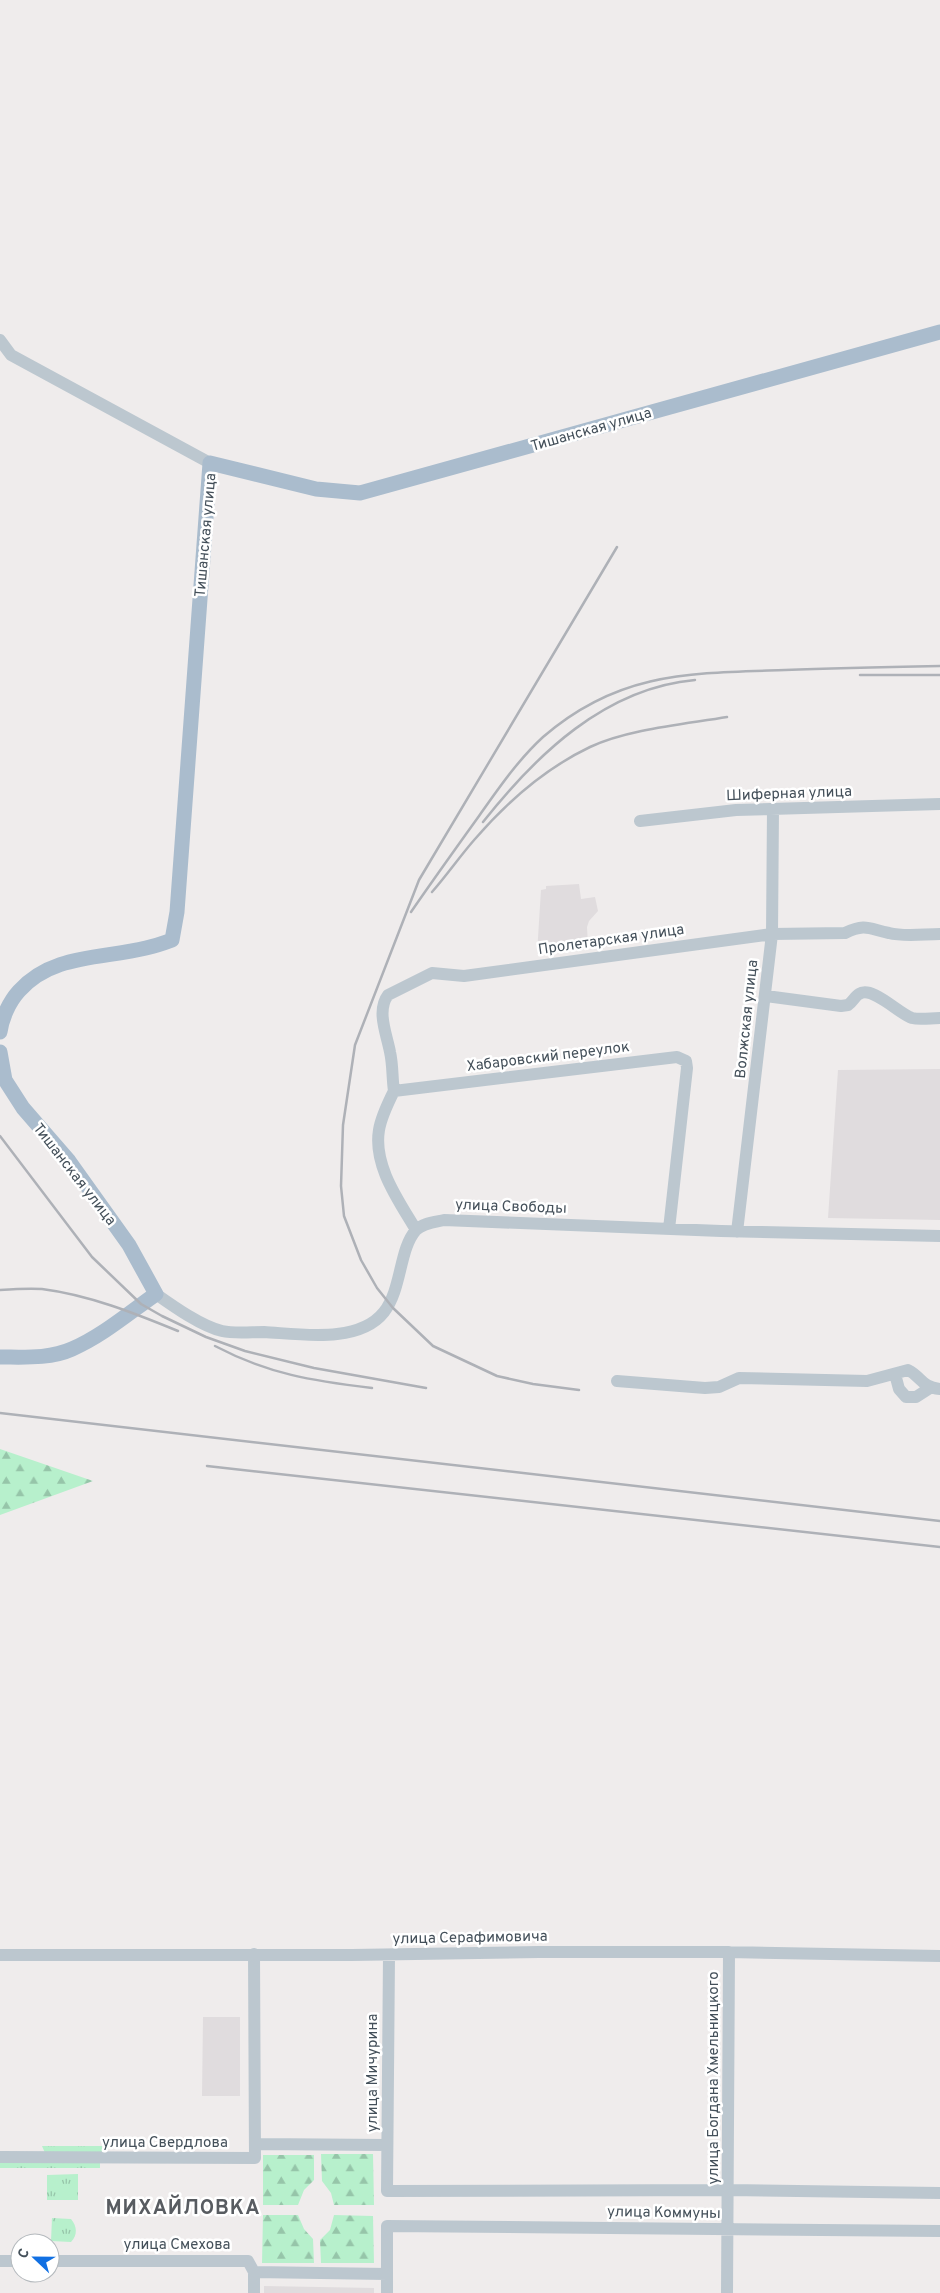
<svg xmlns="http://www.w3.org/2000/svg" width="940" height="2293" font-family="Overpass,sans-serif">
<defs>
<pattern id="grass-tufts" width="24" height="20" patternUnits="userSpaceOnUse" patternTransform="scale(1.25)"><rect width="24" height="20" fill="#b7f0cc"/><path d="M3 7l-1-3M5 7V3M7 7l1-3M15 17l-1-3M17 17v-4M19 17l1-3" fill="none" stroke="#96c5a9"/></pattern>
<pattern id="forest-firs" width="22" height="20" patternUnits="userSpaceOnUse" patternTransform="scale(1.25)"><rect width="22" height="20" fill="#b7f0cc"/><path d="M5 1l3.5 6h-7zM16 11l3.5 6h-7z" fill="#96c5a9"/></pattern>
</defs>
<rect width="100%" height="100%" fill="#efecec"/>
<path fill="#e0dcde" d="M579 884 581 899 595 897 598 911 589 921 587 927 588 946 537 954 541 890 546 889V886Z
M940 1069V1220L828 1218 838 1070Z
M203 2017H240V2096H202Z
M264 2286 374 2288V2293H264Z"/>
<path fill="url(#grass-tufts)" d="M42 2146H102V2153H45Z
M100 2162V2168H0V2163Z
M78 2174V2200H47V2175Z
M52 2218 71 2219C77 2226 78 2235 71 2242L51 2241Z"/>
<path fill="url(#forest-firs)" d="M0 1449 93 1481 0 1515Z
M321 2154H373L374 2205H334L331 2193 322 2181Z
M263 2155H314V2180L304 2190 298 2205H263Z
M263 2215H298L304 2229 313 2239 314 2263H262Z
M334 2215 373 2216 374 2263H321L320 2240 330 2230Z"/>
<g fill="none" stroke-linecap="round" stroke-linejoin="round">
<path stroke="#bcc7cf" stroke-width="12" d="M0 340 11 355 210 463
M640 821 736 810 940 804
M766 996 841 1006 848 1005C853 1002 855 996 859 994 872 985 899 1014 912 1018 920 1020 931 1018 940 1018
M394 1091C392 1078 393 1065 390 1052 387 1035 376 1011 388 995L432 973 464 976 772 934 845 933C866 923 869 929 889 933 904 937 924 934 940 934
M416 1230C399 1201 373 1166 379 1130 381 1117 388 1103 394 1091L677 1057 686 1061 687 1068 669 1229
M737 1232 772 934 773 809
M156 1294C173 1306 201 1326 222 1331 235 1334 251 1332 264 1332 300 1334 359 1344 384 1312 402 1289 399 1249 416 1230 423 1223 435 1222 444 1220L721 1231 940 1236
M895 1374 899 1389 906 1397H916L930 1388
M617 1381 705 1388 719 1387 739 1378 867 1381 908 1370C922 1377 921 1387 940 1389
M0 1955H352L539 1952H729L940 1956
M389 1955 387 2191 729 2190 940 2193
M255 2144 387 2145
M0 2157 255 2158 254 1954
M0 2261H20
M50 2261H248L254 2272 387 2274
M254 2293V2272
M387 2293V2226L940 2231
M727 2293 729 1952"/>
<path stroke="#aabccd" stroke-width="15" d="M0 1032C2 1018 9 1002 19 991 52 954 101 959 146 948 155 946 164 943 172 940L177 912 210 463 316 489 360 493 940 332
M0 1052 5 1080 23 1108 69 1161 129 1245 156 1294C129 1313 102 1336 72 1349 50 1359 24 1357 0 1357"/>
<path stroke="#aeb1b7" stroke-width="2.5" d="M860 675H940
M483 822C536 755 605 688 695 680
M432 892C447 875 460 856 475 839 507 802 546 768 590 747 628 729 686 724 727 717
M411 912C433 880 456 848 479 816 498 789 518 760 543 737 619 671 691 673 785 670 837 668 888 667 940 666
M0 1136 92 1257 141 1304 162 1316 206 1337 245 1351 314 1368 426 1388
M0 1290C14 1289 29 1288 42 1289 89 1295 134 1313 178 1331
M215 1346C268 1374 313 1381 372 1388
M579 1390 533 1384 497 1376 433 1346 393 1308 377 1288 361 1260 344 1216 341 1186 343 1125 355 1045 419 880 617 547
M0 1413 940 1521
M207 1466 940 1547"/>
</g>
<g text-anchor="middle" stroke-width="5" stroke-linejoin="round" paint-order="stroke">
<g font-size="15" fill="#44505a" stroke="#fff">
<text transform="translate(591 429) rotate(-16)" y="5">Тишанская улица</text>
<text transform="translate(205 535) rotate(-85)" y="5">Тишанская улица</text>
<text transform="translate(789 793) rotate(-2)" y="5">Шиферная улица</text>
<text transform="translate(611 939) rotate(-8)" y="5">Пролетарская улица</text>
<text transform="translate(746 1019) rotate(-84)" y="5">Волжская улица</text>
<text transform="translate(548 1056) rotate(-7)" y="5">Хабаровский переулок</text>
<text transform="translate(75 1174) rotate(52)" y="5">Тишанская улица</text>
<text transform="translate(511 1206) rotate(2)" y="5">улица Свободы</text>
<text transform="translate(470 1937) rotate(-1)" y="5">улица Серафимовича</text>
<text transform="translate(372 2073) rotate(-90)" y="5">улица Мичурина</text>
<text transform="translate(713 2078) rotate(-90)" y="5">улица Богдана Хмельницкого</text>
<text x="165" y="2147">улица Свердлова</text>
<text transform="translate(664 2212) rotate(1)" y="5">улица Коммуны</text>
<text x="177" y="2249">улица Смехова</text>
</g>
<g font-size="20" font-weight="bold" letter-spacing="1" fill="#585c61" stroke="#fff">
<text x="183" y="2214">МИХАЙЛОВКА</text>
</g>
</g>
<g transform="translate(35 2258) rotate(292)"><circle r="24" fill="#ffffff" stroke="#b4b9bd"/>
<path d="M0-4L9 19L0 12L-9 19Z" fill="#1170e3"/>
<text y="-8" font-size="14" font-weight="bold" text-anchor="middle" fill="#44505a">С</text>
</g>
</svg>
